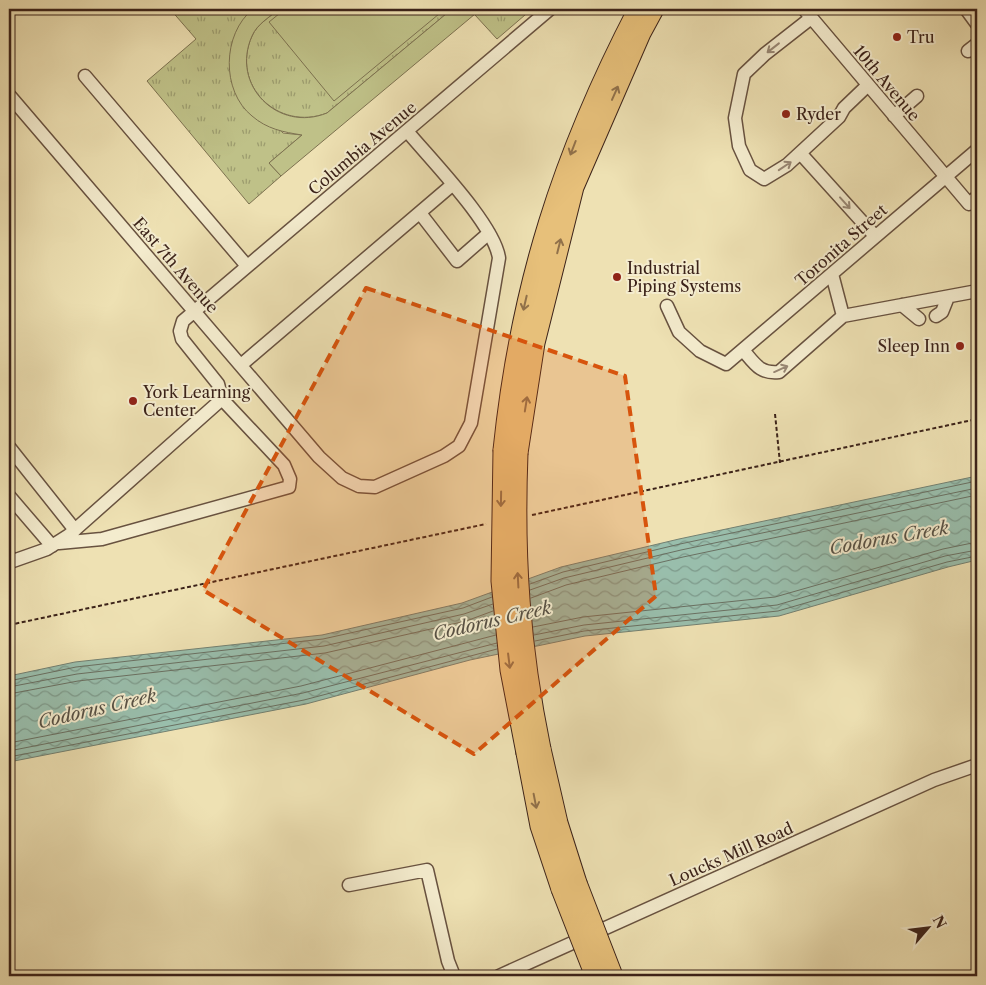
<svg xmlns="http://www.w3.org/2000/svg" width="986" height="985" font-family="'Libre Caslon Text',serif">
<defs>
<pattern id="grass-tufts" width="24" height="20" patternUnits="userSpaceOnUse" patternTransform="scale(1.25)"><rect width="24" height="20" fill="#bfc188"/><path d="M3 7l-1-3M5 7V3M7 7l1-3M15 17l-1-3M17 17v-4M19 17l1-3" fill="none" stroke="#9c9c6e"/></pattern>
<pattern id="water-waves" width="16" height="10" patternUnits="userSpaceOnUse" patternTransform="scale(1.25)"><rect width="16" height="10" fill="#99beac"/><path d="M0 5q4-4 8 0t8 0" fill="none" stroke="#7e9a8b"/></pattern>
</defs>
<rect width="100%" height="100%" fill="#eee1b3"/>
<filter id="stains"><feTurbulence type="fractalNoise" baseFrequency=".004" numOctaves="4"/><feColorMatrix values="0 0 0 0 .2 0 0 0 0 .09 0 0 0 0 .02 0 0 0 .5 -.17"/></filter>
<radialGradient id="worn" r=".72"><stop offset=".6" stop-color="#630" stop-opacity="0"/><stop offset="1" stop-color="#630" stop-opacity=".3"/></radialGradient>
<path fill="url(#grass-tufts)" stroke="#7d7250" d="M170 9H253L249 12 231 82 283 133 302 135 269 163 281 176 249 204 147 81 196 39Z
M279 9H452L327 113C278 132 230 85 252 36 257 24 270 17 279 9Z
M481 9H532L497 39 475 15Z"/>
<path fill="#bfc188" stroke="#7d7250" d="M253 9H279C270 17 257 24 252 36 230 85 278 133 327 113L452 9H481L281 176 269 163 302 135C283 132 267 129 252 116 221 91 222 34 253 9Z
M285 9H445L334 101 269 22Z"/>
<path fill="url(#water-waves)" stroke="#738071" d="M977 476V560L948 567 779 616 585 636 470 660 306 704 9 762V676L75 662 322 635 462 603 561 567 679 539Z"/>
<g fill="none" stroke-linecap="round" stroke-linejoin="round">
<path stroke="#6a7062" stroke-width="1" d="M530 584 563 572 680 544 977 481
M530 590 564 578 681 550 977 488
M531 598 566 585 683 557 977 495
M533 627 583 617 775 597 943 549 977 542
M534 635 584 625 777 605 945 556 977 550
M535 641 584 631 778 611 947 562 977 556
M9 681 76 667 323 639 463 608 492 597
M9 687 77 674 324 646 464 614 493 604
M9 694 78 681 325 653 466 621 493 611
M9 743 301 686 496 635
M9 751 303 693 497 643
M9 757 304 700 497 649"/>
<g stroke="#685240" stroke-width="15">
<path id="minor" d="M804 9 969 204 977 197
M966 9 977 24
M811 18 765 54 744 74 735 118 739 146 750 170 764 179 787 165 839 117 844 108 867 86
M968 51 977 44
M85 76 247 266
M9 95 319 457 342 478 359 486 375 487 444 456 459 446 471 423 499 258C494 224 431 160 407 131
M894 116 917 96
M801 154 875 236
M420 213 457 261 489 233
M832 274 843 316
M902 305 919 319
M667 306 679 332 700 351 726 364 977 150
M936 316 942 312 948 297
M743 350C755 364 760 374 779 372L843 316 972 292
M241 365 452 185
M9 447 75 530
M9 496 52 546
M59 543 102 539 289 487 290 479 284 465 222 399
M9 556 13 561 47 549 69 535 222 399 218 384 182 339 180 331 183 321 550 9
M349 885 427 870 448 961 454 976
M499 976 934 780 977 765"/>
</g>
<g stroke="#3b2219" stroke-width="21">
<path id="highway" d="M503 450C520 286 562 155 638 9
M518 453 535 343 574 187 641 33 654 9
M541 749 558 823 577 883
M526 753 540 826 561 889"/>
</g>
<path stroke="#3b2219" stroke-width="2" stroke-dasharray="4 2.5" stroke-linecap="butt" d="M775 414 780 463
M532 515 977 419
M9 625 486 524"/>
<use href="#minor" stroke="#f4ecce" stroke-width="12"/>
<use href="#highway" stroke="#e7c07a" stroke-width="19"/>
<g stroke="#3b2219" stroke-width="21" stroke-linecap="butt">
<path id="highway-bridge" d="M503 450 501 581 510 670 526 753
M518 453C514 557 520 647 541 749
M577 883 613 976
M561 889 595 976"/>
</g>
<use href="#highway-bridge" stroke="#e7c07a" stroke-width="19"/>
</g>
<defs><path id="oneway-shaft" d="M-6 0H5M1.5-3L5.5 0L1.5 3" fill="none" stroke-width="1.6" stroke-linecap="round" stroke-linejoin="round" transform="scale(1.25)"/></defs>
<g stroke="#988774">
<use href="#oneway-shaft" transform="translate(773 48) rotate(142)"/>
<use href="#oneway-shaft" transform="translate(785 166) rotate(-34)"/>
<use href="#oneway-shaft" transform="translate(845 203) rotate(48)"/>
<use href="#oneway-shaft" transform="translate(781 369) rotate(-24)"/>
</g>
<g stroke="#91714a">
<use href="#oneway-shaft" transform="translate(615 93) rotate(-66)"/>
<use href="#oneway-shaft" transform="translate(573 148) rotate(111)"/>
<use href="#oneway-shaft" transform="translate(559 246) rotate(-76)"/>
<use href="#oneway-shaft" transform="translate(525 303) rotate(103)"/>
<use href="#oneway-shaft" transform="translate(526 404) rotate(-81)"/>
<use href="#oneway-shaft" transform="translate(501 499) rotate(91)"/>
<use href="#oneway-shaft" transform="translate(518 580) rotate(-93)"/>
<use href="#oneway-shaft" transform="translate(509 661) rotate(83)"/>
<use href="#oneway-shaft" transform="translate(535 801) rotate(79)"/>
</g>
<path fill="#d7540d" fill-opacity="0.2" stroke="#d7540d" stroke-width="4" stroke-dasharray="10 6" stroke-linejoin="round" d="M366 288 625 376 656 596 474 754 203 590Z"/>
<g fill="#8f2418" stroke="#f4ecce" stroke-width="2">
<circle cx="897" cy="37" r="5"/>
<circle cx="786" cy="114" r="5"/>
<circle cx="617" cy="277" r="5"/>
<circle cx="960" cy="346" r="5"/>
<circle cx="133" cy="401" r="5"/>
</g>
<g text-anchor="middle" stroke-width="4" stroke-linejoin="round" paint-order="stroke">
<g font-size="16" fill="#3b2219" stroke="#f4ecce" text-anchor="start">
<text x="907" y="43">Tru</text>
<text x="796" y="120">Ryder</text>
<text x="627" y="274">Industrial<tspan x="627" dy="18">Piping Systems</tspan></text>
<text x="950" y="352" text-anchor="end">Sleep Inn</text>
<text x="143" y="398">York Learning<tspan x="143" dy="18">Center</tspan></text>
</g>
<g font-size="16" fill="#3b2219" stroke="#f4ecce">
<text transform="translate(887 83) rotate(50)" y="6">10th Avenue</text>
<text transform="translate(362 148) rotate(-40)" y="6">Columbia Avenue</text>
<text transform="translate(841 245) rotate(-41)" y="6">Toronita Street</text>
<text transform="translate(176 265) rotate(49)" y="6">East 7th Avenue</text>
<text transform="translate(731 854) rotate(-24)" y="6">Loucks Mill Road</text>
</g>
<g font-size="18" font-style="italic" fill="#575145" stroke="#f4ecce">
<text transform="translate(889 538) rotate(-10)" y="6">Codorus Creek</text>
<text transform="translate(492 621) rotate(-13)" y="6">Codorus Creek</text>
<text transform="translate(97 709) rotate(-13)" y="6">Codorus Creek</text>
</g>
</g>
<rect width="986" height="985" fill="none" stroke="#eee1b3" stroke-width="30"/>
<rect x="10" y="10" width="966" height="965" fill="none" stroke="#3b2219" stroke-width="2.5"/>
<rect x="15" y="15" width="956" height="955" fill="none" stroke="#3b2219"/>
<g transform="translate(928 928) rotate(62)" stroke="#f4ecce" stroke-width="4" paint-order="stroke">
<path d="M0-4L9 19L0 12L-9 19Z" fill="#3b2219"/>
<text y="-8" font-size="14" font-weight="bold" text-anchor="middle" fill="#3b2219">N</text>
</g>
<rect width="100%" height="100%" filter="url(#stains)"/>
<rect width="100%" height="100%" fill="url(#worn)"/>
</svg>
